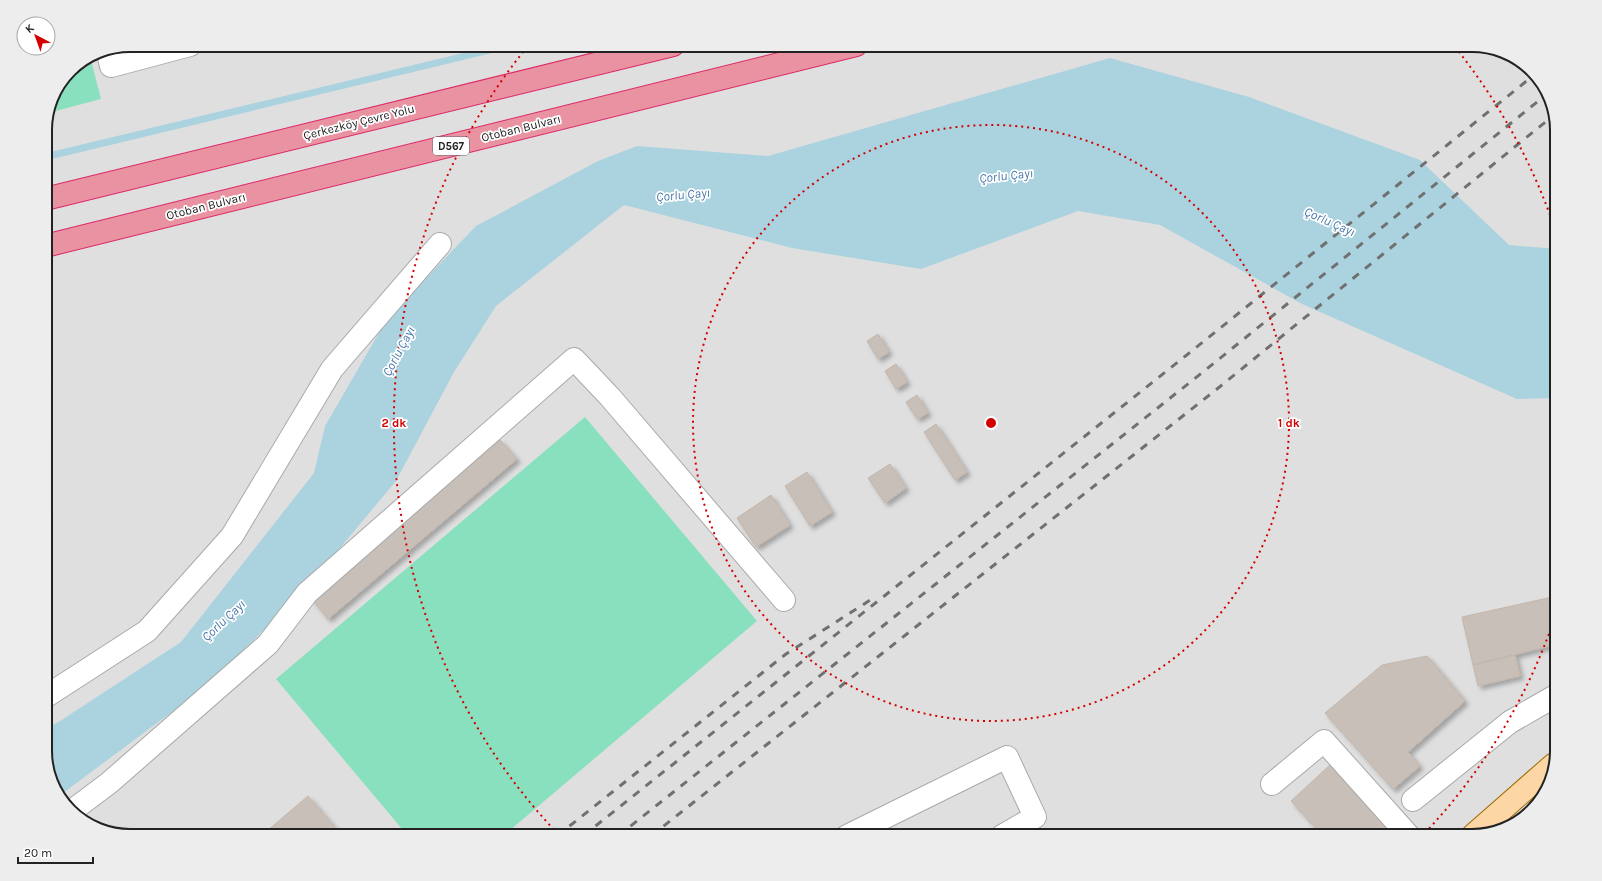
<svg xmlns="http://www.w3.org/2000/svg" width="1602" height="881" font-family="Karla,sans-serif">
<defs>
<filter id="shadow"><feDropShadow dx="3.5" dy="3.5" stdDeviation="2" flood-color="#0004"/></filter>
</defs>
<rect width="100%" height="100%" fill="#f2efe9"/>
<path fill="#e0dfdf" d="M130 45H1472L1510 54 1543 83 1557 124V751L1548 789 1519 822 1473 836H130L92 827 59 798 45 757V124L52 97 70 70 97 51Z"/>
<path fill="#88e0be" d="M90 56 101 99 48 113 52 97 70 70Z
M585 417 757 621 503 836H408L276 679Z"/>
<path fill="#aad3df" d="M1110 58 1249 97 1420 160 1509 245 1557 249V398L1517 399 1302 304 1160 225 1078 211 921 269 792 248 624 205 496 306 454 372 396 481 304 591 204 688 59 796 45 757V729L60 721 181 642 314 473 325 426 387 319 476 226 598 161 637 146 768 156Z"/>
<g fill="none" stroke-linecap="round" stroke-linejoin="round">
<path stroke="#aad3df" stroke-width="7" d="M45 157 511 45"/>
</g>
<path fill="#c7bfb8" stroke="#c4b6ab" filter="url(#shadow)" d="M878 334 889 352 878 359 867 341Z
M896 364 907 382 896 389 885 371Z
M917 395 928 413 917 419 906 402Z
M936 424 967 472 955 480 924 432Z
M500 440 517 459 328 619 311 598Z
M890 464 906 488 885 503 868 478Z
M807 472 832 512 810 526 785 486Z
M771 495 790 525 756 547 737 518Z
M1557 596V644L1473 665 1462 617Z
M1515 655 1520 676 1478 686 1473 665Z
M1427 656 1465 701 1408 752 1420 766 1393 789 1325 713 1382 665Z
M1331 764 1397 836H1323L1291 801Z
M308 796 342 836H261Z"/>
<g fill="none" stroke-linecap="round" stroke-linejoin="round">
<g stroke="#a9a9a9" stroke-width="24">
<path id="minor" d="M107 49 111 66 190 45
M45 697 147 631 232 536 332 369 440 244
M1272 784 1324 741 1409 836
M1413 800 1510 722 1557 695
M73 810 109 783 268 644 307 593 574 359 610 397 784 600
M847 836 1007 757 1035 817 1002 836"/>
</g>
<g stroke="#a06b00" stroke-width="24">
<path id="major" d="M1472 836 1554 764"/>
</g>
<g stroke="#dc2a67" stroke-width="24">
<path id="highway" d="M45 199 673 45
M45 246 856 45"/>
</g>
<use href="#minor" stroke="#fff" stroke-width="22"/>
<use href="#major" stroke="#fcd6a4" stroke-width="22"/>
<use href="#highway" stroke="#e892a2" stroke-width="22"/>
<path stroke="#707070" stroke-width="3" stroke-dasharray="8 8" stroke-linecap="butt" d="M557 836 786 654 875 597
M583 836 1188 354 1534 75
M618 836 1203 372 1547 94
M651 836 1217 389 1554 115"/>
</g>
<g fill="none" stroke="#d40000" stroke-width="2" stroke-dasharray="2 4">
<circle cx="991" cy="423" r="298"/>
<path d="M1555 617A597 597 0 0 1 1424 834M558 834A597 597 0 0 1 527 47M1455 47A597 597 0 0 1 1555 229"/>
</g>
<g text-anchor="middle" stroke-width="3.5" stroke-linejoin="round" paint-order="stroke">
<rect fill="#fff" stroke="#646464" stroke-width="1" x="433" y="137" width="36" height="18" rx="3"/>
<g font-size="11" font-weight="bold" fill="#222">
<text x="451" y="150">D567</text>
</g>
<g font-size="12" fill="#222" stroke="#fff">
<text transform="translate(359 122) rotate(-14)" y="4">Çerkezköy Çevre Yolu</text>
<text transform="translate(521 128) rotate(-14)" y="4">Otoban Bulvarı</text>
<text transform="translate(206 206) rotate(-14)" y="4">Otoban Bulvarı</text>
</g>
<g font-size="13" font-style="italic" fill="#4a7aab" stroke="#fff">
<text transform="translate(1006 175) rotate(-6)" y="5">Çorlu Çayı</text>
<text transform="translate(683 194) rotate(-5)" y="5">Çorlu Çayı</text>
<text transform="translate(1330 221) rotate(24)" y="5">Çorlu Çayı</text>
<text transform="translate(398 351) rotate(-62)" y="5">Çorlu Çayı</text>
<text transform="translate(223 620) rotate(-43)" y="5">Çorlu Çayı</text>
</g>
</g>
<path d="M0 0H1602V881H0ZM130 52H1472A78 78 0 0 1 1550 130V751A78 78 0 0 1 1472 829H130A78 78 0 0 1 52 751V130A78 78 0 0 1 130 52Z" fill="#ededed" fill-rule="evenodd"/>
<path fill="none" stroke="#222" stroke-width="2" d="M130 52H1472A78 78 0 0 1 1550 130V751A78 78 0 0 1 1472 829H130A78 78 0 0 1 52 751V130A78 78 0 0 1 130 52Z"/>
<circle cx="991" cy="423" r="6" fill="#d40000" stroke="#fff" stroke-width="2"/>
<g font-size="12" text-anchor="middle" font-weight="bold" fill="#d40000" stroke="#fff" stroke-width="3.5" stroke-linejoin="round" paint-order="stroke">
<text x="1289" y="427">1 dk</text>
<text x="394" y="427">2 dk</text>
</g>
<g transform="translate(36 36) rotate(319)"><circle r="19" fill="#ffffff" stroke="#a7a7a7"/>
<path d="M0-3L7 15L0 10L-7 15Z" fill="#d40000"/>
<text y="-6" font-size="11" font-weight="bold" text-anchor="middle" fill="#222222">K</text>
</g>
<path d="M18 857v6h75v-6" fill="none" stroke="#222222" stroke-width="2"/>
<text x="24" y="857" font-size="12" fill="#222222" stroke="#ffffff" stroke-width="3" paint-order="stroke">20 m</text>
</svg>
